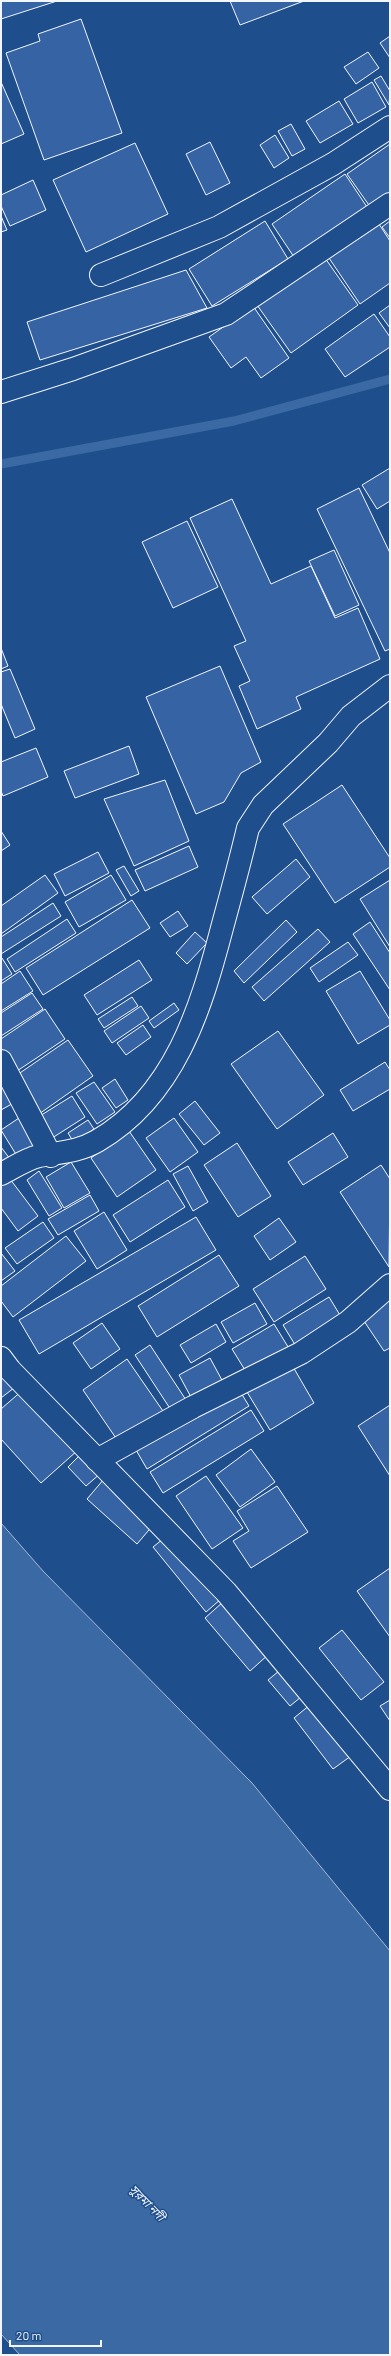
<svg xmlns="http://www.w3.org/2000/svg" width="391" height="2356" font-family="Barlow,'Noto Sans Bengali',sans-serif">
<rect width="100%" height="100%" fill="#1f4e8c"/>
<path fill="#3b69a3" stroke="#a8bbd7" d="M1 1523 43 1571 252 1783 390 1951V2355H20L1 2334Z"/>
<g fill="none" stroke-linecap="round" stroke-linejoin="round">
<path stroke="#3b69a3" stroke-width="9" d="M1 464 234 421 390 379"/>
</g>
<path fill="#3563a3" stroke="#f2f6ff" d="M1 1H57L1 19Z
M230 1H304L240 25Z
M81 19 122 133 44 160 6 53 40 41 38 34Z
M390 36V58L380 43Z
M368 52 379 68 356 84 344 67Z
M381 76 390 91 389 105 374 80Z
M1 82 24 134 1 144Z
M372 82 386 107 358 123 344 99Z
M339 101 353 124 320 143 306 121Z
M291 124 305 149 292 156 278 131Z
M275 135 289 158 274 168 260 145Z
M210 142 230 183 206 195 186 154Z
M135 143 168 214 86 252 53 180Z
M390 144V195L371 208 347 174Z
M345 174 367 207 294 257 272 224Z
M33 180 46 210 10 226 1 206V195Z
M1 216 7 230 1 232Z
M265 221 288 259 212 306 189 269Z
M390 221V238L382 227Z
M379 224 390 241V283L360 304 329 258Z
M325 258 358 305 291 353 257 305Z
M186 270 207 308 40 360 27 322Z
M390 305V328L379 313Z
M253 306 289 358 261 378 246 357 231 368 209 337Z
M374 314 390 337V347L345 377 325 349Z
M390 468V501L377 509 362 485Z
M359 488 390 553V649L385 651 317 509Z
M232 499 271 584 311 566 335 618 358 608 380 659 296 697 301 709 257 729 239 686 250 681 234 646 246 641 190 518Z
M187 521 218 587 173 608 142 542Z
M334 550 359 605 335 616 309 561Z
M1 648 8 666 1 669Z
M220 666 261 762 241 773 224 802 196 814 146 697Z
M10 669 35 729 15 738 1 704V672Z
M129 746 139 774 75 798 64 771Z
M36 748 48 777 3 796 1 791V762Z
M165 780 189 841 134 866 104 799Z
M342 785 390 858V867L335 903 283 824Z
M1 831 10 845 1 851Z
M189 846 198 867 145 891 135 870Z
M98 852 109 873 65 896 54 874Z
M296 859 310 877 267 914 252 897Z
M124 866 139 891 131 896 116 870Z
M45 875 58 893 1 934V906Z
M111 875 126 900 79 927 65 902Z
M390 880V947L360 899Z
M132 900 150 928 43 995 26 968Z
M53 903 61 916 1 954V937Z
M178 911 188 926 170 937 160 923Z
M67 919 76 933 15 972 7 959Z
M286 920 297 932 244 983 234 971Z
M370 922 390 953V990L353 934Z
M318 929 330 942 264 1001 252 987Z
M195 932 207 943 187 964 176 953Z
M348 942 358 955 319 982 310 968Z
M2 958 12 974 1 981V959Z
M139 960 152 980 97 1015 84 995Z
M20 971 33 991 1 1011V984Z
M360 971 390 1020V1025L358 1044 326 991Z
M32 993 43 1009 1 1036V1013Z
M132 997 138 1006 104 1028 98 1019Z
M174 1003 179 1010 154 1028 149 1021Z
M141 1006 149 1018 112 1043 104 1031Z
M45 1009 65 1039 17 1071 1 1048V1039Z
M143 1025 151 1037 126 1055 117 1043Z
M278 1031 324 1095 277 1129 231 1064Z
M68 1040 93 1076 39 1114 14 1077Z
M385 1062 390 1070V1089L353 1111 340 1090Z
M115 1079 128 1100 116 1108 102 1088Z
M1 1080 19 1100 1 1110Z
M94 1082 115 1112 97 1124 76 1093Z
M72 1096 85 1117 49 1140 35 1119Z
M195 1101 220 1133 204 1145 179 1114Z
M22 1116 39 1142 17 1156 1 1130Z
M174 1118 198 1152 170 1172 146 1138Z
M88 1120 94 1129 74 1143 68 1133Z
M129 1131 156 1170 117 1197 91 1158Z
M333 1133 348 1157 303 1185 288 1162Z
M237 1143 271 1196 238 1217 204 1165Z
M1 1147 10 1159 1 1162Z
M71 1162 90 1193 64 1208 46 1177Z
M381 1165 390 1179 389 1267 340 1192Z
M188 1166 208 1202 193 1211 173 1174Z
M39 1171 62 1208 49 1216 27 1180Z
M10 1179 38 1216 18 1231 1 1208V1185Z
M168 1180 185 1207 130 1242 113 1215Z
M90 1195 99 1211 58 1235 48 1219Z
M104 1212 127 1250 97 1269 74 1231Z
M196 1217 216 1250 39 1354 19 1320Z
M279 1218 296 1242 270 1260 254 1236Z
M43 1222 54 1238 17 1264 5 1248Z
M66 1236 86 1261 13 1317 1 1301V1286Z
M1 1253 15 1271 1 1281Z
M219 1255 239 1286 157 1337 138 1306Z
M305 1256 326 1289 274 1322 253 1289Z
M390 1295V1348L384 1351 360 1315Z
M329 1297 343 1320 297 1348 283 1325Z
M255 1303 267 1324 233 1343 221 1322Z
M102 1323 120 1349 91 1369 73 1343Z
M216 1324 226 1342 191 1363 180 1345Z
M274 1324 290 1350 248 1375 232 1349Z
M150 1345 186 1400 171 1410 135 1355Z
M210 1358 223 1382 192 1399 179 1375Z
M127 1359 165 1414 120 1444 83 1390Z
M292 1365 314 1403 270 1430 247 1392Z
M1 1374 19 1384 1 1398Z
M238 1388 249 1406 147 1469 136 1450Z
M24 1389 78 1450 41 1483 1 1439V1409Z
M390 1405V1476L358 1426Z
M251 1410 264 1431 163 1493 150 1472Z
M251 1449 275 1482 240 1507 216 1475Z
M82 1453 101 1473 86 1486 68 1467Z
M206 1476 243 1528 212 1549 176 1496Z
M104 1479 154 1524 137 1544 87 1499Z
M277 1486 308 1532 251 1568 233 1541 249 1531 237 1511Z
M168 1535 221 1599 206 1612 153 1547Z
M390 1568V1637L357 1591Z
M223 1602 269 1654 250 1671 205 1618Z
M342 1630 384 1682 361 1700 319 1648Z
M279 1671 301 1697 290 1706 268 1680Z
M390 1700V1721L380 1706Z
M311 1704 351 1756 333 1769 294 1718Z"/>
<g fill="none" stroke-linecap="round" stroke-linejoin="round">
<g stroke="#f2f6ff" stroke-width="24">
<path id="street" d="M101 275 219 227 333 164 390 127
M1 392 73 369 226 314 390 204
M1 1061 51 1156
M1 1174C13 1168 26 1159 39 1156 60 1152 78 1152 97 1141 175 1096 201 1008 222 928 231 895 240 862 248 828L263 805 328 743 351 716 390 686
M97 1460 193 1407 301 1353 348 1322 390 1285"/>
</g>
<g stroke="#f2f6ff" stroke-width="24">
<path id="secondary" d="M1 1358 10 1370 226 1592 390 1789"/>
</g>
<use href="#street" stroke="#1f4e8c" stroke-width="22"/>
<use href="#secondary" stroke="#1f4e8c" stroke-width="22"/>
</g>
<g text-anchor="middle" stroke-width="3" stroke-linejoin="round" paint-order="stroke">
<g font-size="12" font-style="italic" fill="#f2f6ff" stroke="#1f4e8c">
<text transform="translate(147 2203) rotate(46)" y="4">সুরমা নদী</text>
</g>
</g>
<rect width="391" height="2356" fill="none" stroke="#f2f6ff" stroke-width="4"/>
<path d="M10 2340v6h91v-6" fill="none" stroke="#f2f6ff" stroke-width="2"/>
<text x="16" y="2340" font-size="12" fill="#f2f6ff" stroke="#1f4e8c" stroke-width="3" paint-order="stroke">20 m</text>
</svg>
